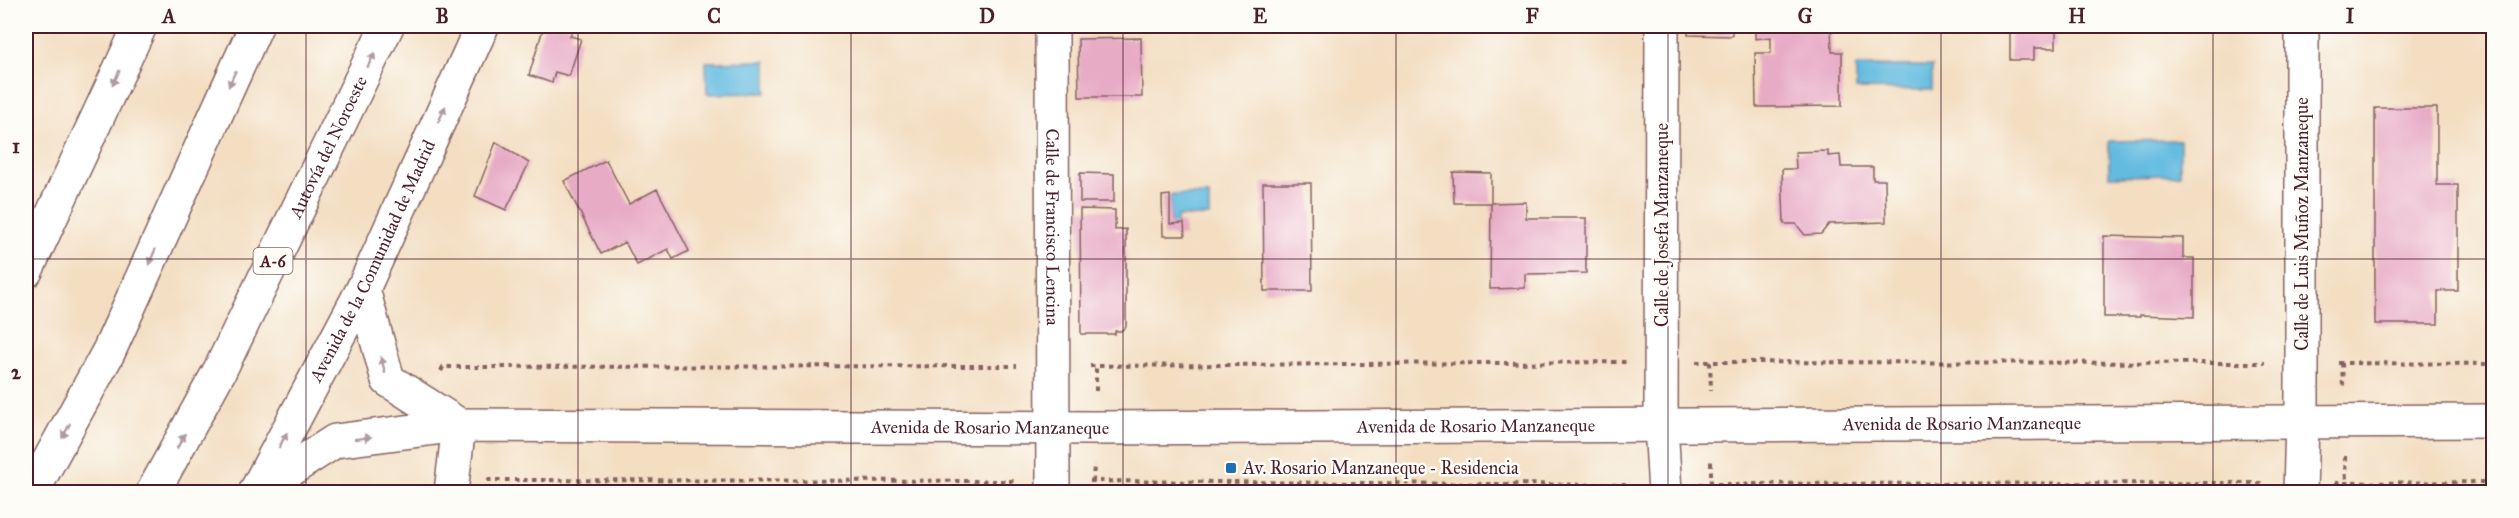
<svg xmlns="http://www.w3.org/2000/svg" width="2519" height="518" font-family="'IM FELL Great Primer',serif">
<rect width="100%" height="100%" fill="#fdfcf7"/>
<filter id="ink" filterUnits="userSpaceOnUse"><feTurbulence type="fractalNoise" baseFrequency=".0167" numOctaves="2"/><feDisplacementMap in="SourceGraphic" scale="12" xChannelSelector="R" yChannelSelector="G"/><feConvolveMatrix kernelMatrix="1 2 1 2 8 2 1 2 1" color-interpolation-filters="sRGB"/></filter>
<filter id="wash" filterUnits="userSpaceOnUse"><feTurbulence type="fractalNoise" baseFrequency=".008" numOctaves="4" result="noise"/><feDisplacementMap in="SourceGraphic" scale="24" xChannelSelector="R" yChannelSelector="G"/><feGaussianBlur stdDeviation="1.35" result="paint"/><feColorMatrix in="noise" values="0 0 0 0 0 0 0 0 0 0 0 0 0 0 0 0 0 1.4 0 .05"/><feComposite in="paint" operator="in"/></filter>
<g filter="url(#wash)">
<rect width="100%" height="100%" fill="#f3dec2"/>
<path fill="#63bbe0" stroke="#566d86" stroke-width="1.5" d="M766 61V93L707 94 706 62Z
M1856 66H1932V90L1856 89Z
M2180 140V175L2109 176V141Z
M1170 195H1209V216L1177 217V224H1170Z"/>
<g id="blocks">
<path fill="#e8abc6" d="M544 26H574L570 36 581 39 569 76 555 72 552 83 529 75Z
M1688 26H1732V36L1688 35Z
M1755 26H1831L1832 52H1842V106L1756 107 1755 53H1771V37L1755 39Z
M2010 26H2056V48H2034V60H2010Z
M1141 38 1142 97H1079L1078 39Z
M2375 108H2437V185H2458V291H2438V324H2375Z
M496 142 529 163 506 210 475 196Z
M1828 151V156L1840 155 1841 167H1873V180H1885L1886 222 1829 224 1821 234 1805 235 1796 224H1784L1782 169H1796L1795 152Z
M606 160 629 204 657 189 689 251 673 259 668 249 637 265 625 242 601 254 564 181Z
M1453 172 1491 173V203H1454Z
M1080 173 1114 174V202H1080Z
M1263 183H1311L1312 291H1264Z
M1170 195V224L1184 223 1185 236H1163L1162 196Z
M1526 202V218H1586V273L1525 274V288L1490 289 1491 203Z
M1080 209 1115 210V230L1126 229V326L1121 331H1115V334H1081Z
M2104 236 2183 238V258H2194V317L2140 315V317H2104Z"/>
</g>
</g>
<g filter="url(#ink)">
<use href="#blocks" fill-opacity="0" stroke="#856260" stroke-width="1.5"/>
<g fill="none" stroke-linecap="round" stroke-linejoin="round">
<g stroke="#856260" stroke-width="36">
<g id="minor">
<path id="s1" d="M1052 26 1053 492"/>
<path d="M1662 26 1661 425 1665 492"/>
<path d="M26 271 140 26"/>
<path d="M363 289 388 380 459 425"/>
<path id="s2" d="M256 491 363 289 482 26"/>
<path id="s3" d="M256 492 335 441 459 425 1095 428 2494 421"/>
<path d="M451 492 459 425"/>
<path d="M2300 492 2302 422V26"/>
</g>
</g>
<g stroke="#856260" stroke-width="36">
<g id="motorway">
<path d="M32 492 109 351 256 26"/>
<path id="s4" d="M153 492 220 370 387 26"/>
</g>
</g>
<path stroke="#856260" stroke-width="4" stroke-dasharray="4.5 4.5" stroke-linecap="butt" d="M1696 362 2265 363
M1710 362 1711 390
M2338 363 2494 364
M2342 363 2343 386
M1090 366 1626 362
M441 371 443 367 1017 366
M1096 391V366
M2345 456 2346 483
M487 480 1017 481
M1090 481 1629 485
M1093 482 1094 464
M2335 483 2494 482
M1699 484 2265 483
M1711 484V460"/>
<use href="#minor" stroke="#fff" stroke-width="33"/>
<use href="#motorway" stroke="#fff" stroke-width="33"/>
</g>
<defs><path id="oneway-solid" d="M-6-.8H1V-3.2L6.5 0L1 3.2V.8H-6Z" transform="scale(1.5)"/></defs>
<g fill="#ae9aa0">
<use href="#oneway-solid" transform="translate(371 60) rotate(-64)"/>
<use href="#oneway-solid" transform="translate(116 78) rotate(115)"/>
<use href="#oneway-solid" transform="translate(232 79) rotate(114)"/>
<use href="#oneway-solid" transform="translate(442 114) rotate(-66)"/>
<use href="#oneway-solid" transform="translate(152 257) rotate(114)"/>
<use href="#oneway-solid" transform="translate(383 365) rotate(-105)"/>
<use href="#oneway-solid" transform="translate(66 431) rotate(118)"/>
<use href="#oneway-solid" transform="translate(363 438) rotate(-7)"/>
<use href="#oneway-solid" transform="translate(283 440) rotate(-62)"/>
<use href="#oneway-solid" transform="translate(181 441) rotate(-61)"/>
</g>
</g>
<path fill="none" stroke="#4a1f2b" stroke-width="1.5" stroke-opacity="0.55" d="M306 26V492M578 26V492M851 26V492M1123 26V492M1396 26V492M1668 26V492M1941 26V492M2213 26V492M26 259H2494"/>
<rect fill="#1f6fb2" stroke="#fdfcf7" stroke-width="2" x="1225" y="462" width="12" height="12" rx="3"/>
<g text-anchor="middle" stroke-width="5" stroke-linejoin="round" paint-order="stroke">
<rect fill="#fdfcf7" stroke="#806168" stroke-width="1.5" x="253.5" y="248" width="39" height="26" rx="4.5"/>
<g font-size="16" font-weight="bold" fill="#4a1f2b">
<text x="273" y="267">A-6</text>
</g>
<g font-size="18" fill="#4a1f2b" stroke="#fdfcf7">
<text dy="6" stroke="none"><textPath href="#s4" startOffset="387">Autovía del Noroeste</textPath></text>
<text transform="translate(2302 224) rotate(-90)" y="6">Calle de Luis Muñoz Manzaneque</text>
<text transform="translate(1662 225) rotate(-90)" y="6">Calle de Josefa Manzaneque</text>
<text dy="6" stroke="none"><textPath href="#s1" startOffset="201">Calle de Francisco Lencina</textPath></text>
<text dy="6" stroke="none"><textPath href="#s2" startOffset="258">Avenida de la Comunidad de Madrid</textPath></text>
<text dy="6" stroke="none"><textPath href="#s3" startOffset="1722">Avenida de Rosario Manzaneque</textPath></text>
<text dy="6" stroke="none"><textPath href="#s3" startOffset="1236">Avenida de Rosario Manzaneque</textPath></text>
<text dy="6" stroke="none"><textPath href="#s3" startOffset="750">Avenida de Rosario Manzaneque</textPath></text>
</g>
<g font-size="18" fill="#4a1f2b" stroke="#fdfcf7" text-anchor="start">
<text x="1243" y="474">Av. Rosario Manzaneque - Residencia</text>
</g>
</g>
<rect width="2519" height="518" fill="none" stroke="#fdfcf7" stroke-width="66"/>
<rect x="33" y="33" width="2453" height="452" fill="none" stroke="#4a1f2b" stroke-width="2"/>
<g font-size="20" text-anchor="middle" font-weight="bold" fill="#4a1f2b">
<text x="169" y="23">A</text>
<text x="442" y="23">B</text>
<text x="714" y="23">C</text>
<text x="987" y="23">D</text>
<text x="1260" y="23">E</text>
<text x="1532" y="23">F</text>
<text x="1805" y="23">G</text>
<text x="2077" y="23">H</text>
<text x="2350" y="23">I</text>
<text x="16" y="153">1</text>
<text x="16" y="379">2</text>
</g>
</svg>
